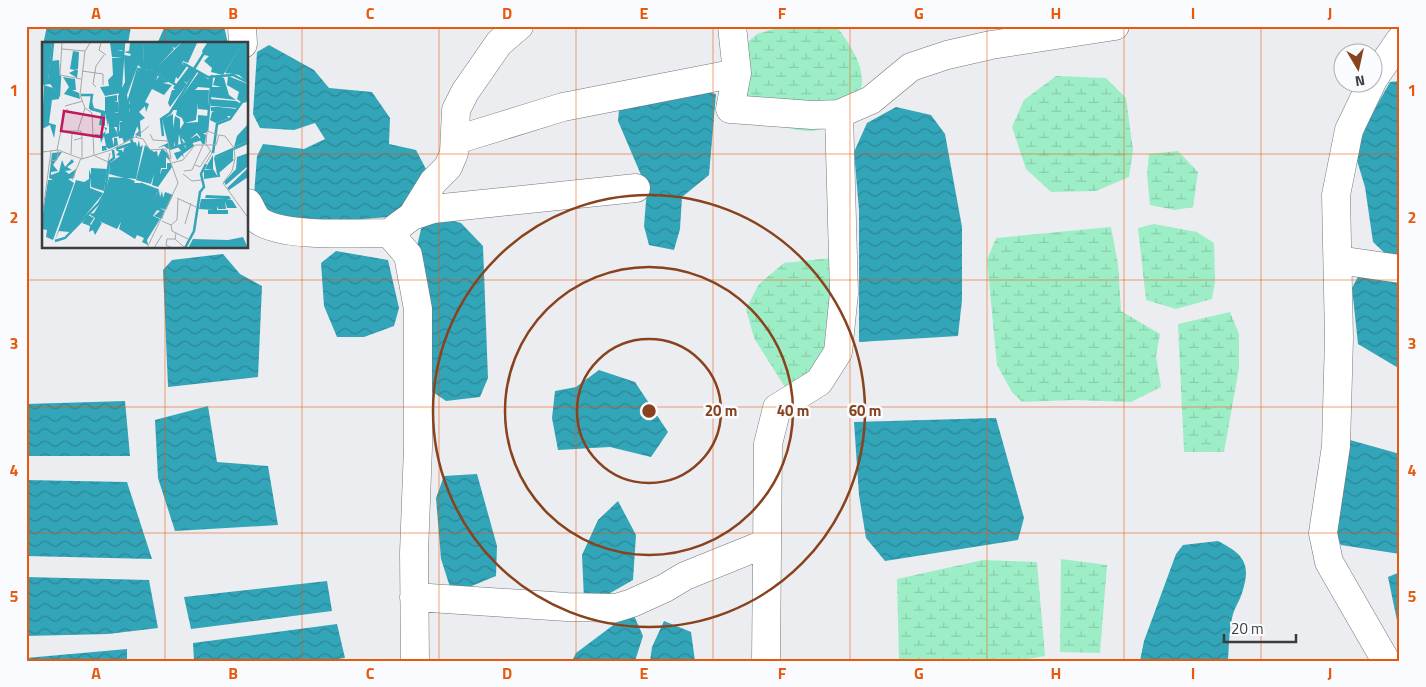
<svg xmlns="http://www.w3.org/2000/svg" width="1426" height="687" font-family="'Titillium Web',sans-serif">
<defs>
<pattern id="wetland-marsh" width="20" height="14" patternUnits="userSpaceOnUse" patternTransform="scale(1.25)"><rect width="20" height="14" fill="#9deec6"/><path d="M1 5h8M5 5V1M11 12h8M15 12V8" fill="none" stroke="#88cdab"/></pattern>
<pattern id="water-waves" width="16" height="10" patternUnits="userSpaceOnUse" patternTransform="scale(1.25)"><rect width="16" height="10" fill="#32a5b8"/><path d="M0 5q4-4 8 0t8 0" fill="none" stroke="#2c8897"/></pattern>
</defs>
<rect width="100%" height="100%" fill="#ecedf0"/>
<path fill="url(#wetland-marsh)" d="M783 26 838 28C860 59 876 86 844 116 834 124 823 131 810 131 785 131 759 118 736 108L734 54 757 34Z
M1056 76 1106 78 1126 98 1133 150 1129 177 1096 191 1051 192 1026 169 1012 127 1024 100Z
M1178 151 1198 172 1193 207 1175 210 1150 205 1147 174 1149 154Z
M1154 224 1197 232 1214 243 1215 282 1212 299 1176 309 1146 300 1138 228Z
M1111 227 1118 264 1121 311 1160 334 1156 356 1161 387 1131 402 1073 400 1022 402 1012 392 997 365 987 260 996 238Z
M831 258 835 298 829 368 788 392 754 338 746 309 759 284 784 263Z
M1230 312 1239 334V368L1224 452H1184L1178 324Z
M1061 559 1107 565 1100 653 1060 652Z
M983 560 1037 562 1045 656 1017 661H899L897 579Z"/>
<path fill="url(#water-waves)" d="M47 26H131L128 44H44V67L43 45Z
M165 26H224L228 44H157Z
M269 45 314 70 329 88 372 92 390 118 389 144 416 150 427 171 414 202 388 217 314 223 268 215 254 195 257 156 263 144 304 149 325 139 315 123 294 130 260 128 253 114 257 52Z
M1400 81V263L1394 262 1373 242 1365 187 1355 154 1370 117 1390 82Z
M699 90 716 94 709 175 682 197 680 229 674 250 649 245 644 226 647 189 618 121 619 109Z
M896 107 931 115 945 134 962 227V300L958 336 859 342V210L854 152 867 123Z
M441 217 461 223 483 246 488 378 480 397 446 401 430 390 417 246 423 221Z
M336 251 388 260 399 308 394 326 364 337H337L324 306 321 263Z
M223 254 240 274 262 286 258 377 168 387 163 270 172 260Z
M1360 273 1400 281V369L1358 344 1352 288Z
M599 370 635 382 668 432 651 457 610 447 558 450 552 418 555 391 576 387Z
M125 401 130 456H26V404Z
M208 406 217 462 268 466 278 525 175 531 158 478 155 420Z
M996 418 1024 518 1018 540 885 561 866 538 859 495 854 422Z
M1350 440 1400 454V554L1341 545 1329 522 1342 455Z
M477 474 497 546 496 576 462 590 450 587 441 559 436 498 444 476Z
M26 480 127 482 152 559 26 556Z
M618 501 636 535 633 580 605 596 584 599 582 555 598 520Z
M1218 541C1243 554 1252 563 1242 593 1240 600 1235 607 1233 614 1229 629 1229 646 1228 661H1140L1144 641 1176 554 1183 545Z
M1400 572V635L1388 577Z
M26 577 149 580 158 628 108 634 26 636Z
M327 581 332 611 191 629 184 597Z
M632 611 643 636 635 661H572L576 653Z
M664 621 691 632 695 661H650L652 647Z
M337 624 345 658 324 661H194L193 643Z
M127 649V661H26V658Z"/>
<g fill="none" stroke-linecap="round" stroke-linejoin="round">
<g stroke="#75777a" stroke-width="29">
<path id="street" d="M242 26 243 44
M732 26 737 73 730 109 812 115 839 114 871 100 911 67 947 55 991 45 1115 26
M1374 78 1400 40
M1372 82 1349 130 1336 195 1339 338 1336 446 1323 533 1329 562 1386 661
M456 140 563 107 737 73
M248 203C251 208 254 216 258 220 281 238 358 233 389 233L408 255 418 309V447L414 553 415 661
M412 216 433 182 448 167 454 153 456 110 465 92 499 43 519 26
M389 233 412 216 433 209 636 188
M1338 260 1400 269
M414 597 567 607 616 608 632 603 665 588 685 576 767 543
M766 661 768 444 777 408 819 382 838 352 844 293 839 114"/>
</g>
<use href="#street" stroke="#fff" stroke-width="28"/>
</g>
<path fill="none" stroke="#e8590c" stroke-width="1" stroke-opacity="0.55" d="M165 26V44M302 26V661M439 26V661M576 26V661M713 26V661M850 26V661M987 26V661M1124 26V661M1261 26V661M26 154H44M248 154H1400M165 248V661M26 280H1400M26 407H1400M26 533H1400"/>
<g fill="none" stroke="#89421e" stroke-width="2.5">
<circle cx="649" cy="411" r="72"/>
<circle cx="649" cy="411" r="144"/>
<circle cx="649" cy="411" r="216"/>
</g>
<g transform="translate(42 42)">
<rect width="206" height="206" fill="#ecedf0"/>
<path d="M0 1H10L6 41H0ZM68 1H81V8H75L81 9V16L70 15ZM88 1H100L101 20 100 27 96 23 85 53 88 71V55L102 60 88 53 97 28 111 30 116 33 114 39 117 34 127 40 121 41 130 43 122 53 110 47 103 60 107 62 104 70 103 64 97 70 103 76 98 79 99 95 93 93 97 89 94 81 91 95 82 101 80 95 89 93 78 94V80L81 79H78L76 54 83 40 82 13 88 14 89 12 82 10 87 9ZM101 1H139L133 6 130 5 132 7 112 29 102 27ZM141 1H155L146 21 141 19 140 22 145 24 136 37 134 35 132 42 113 29ZM165 1H201L181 33 169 30 170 26 162 19 167 14 162 13 160 9ZM203 1H206L205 40 197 33 184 31ZM31 9 37 10 36 27 33 28H36L35 36 27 31 33 28 28 27ZM70 16H81L79 51 63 54 58 45 67 44 66 38 71 33ZM17 18 18 35 17 51 8 42V37L9 19ZM147 25 154 29 145 41 141 39 145 42 128 65 126 61 130 48H133L131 46ZM157 30 166 37 170 34 168 46 156 45 153 48H167L166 68 156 67V61L154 78 143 81 156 80V73L166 74 164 91H161L164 93 163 102 155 91 148 97 155 93 158 97 143 101 142 98 139 96 142 101 139 102 137 92 136 103 133 104 132 99V104L126 107 122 104 115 106 126 101 120 77 131 72V86L133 74 138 77V87L142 81 140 76 134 73 135 68H130ZM174 33 182 36 187 53 194 58 168 55 170 45H179L171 43ZM186 34 206 42V57L199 60 195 57 197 50 185 43ZM21 35 33 37 34 48H30L37 51 38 57 22 52 27 45ZM2 43 11 46 17 53V57L10 58 7 81 14 83 12 96 8 83 0 87ZM75 53V59H72L76 60 77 70 72 71H77V80L76 85H72L77 94 70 96 72 104V96H75L76 103 67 107 64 105 65 108 60 109V104H64L62 94 59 101 58 94 53 95V92L59 93 64 89 62 85 65 86 63 92 67 91V78L66 85 63 71V84L57 83 59 71 48 68 50 59 52 66 63 69V55ZM168 57 194 59 198 61 195 66 169 64ZM169 65H177L195 67 189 74H185L187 76 174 81 168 78 170 70H173L169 69ZM206 82V99L192 105 195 94ZM97 98 98 105 101 103 94 137 85 136 93 139 92 141H99L92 155 100 141 116 147 109 161 117 148 118 155 120 149 121 156 123 150 131 153 124 168 118 166 123 169 120 177 112 174 118 169 115 168 111 174 118 177 105 198 106 203 100 200 102 196 95 193 93 197 77 187 79 180 75 187 57 179 60 181 53 193 51 188 47 190 48 184 40 181 46 173 52 176 48 182 49 183 53 176 47 172 52 171 63 153 67 135 82 136 67 132 68 121 78 114 74 113 77 110 74 108H80L81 111 82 106 94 100 95 105ZM150 100 152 104 141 112 142 116 140 113 135 118 132 111 139 109 136 105 142 103 144 107 143 102ZM103 103 112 110 115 109 116 115 120 106 127 113 128 119 124 115V126H119L118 133 120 127H125V121H129L130 125 116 145 110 143 112 132 109 142 94 138ZM191 108V116L176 129 174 116ZM20 110 11 123 16 129 9 130V133L17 130 20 118 23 125 30 117 32 120 25 125 30 128 23 129 27 132 34 127 32 136 26 137 32 141 11 198 4 195 5 188 0 187V177L6 138H11L7 136 10 111ZM206 111V124L184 143 182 140 194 127 195 115ZM171 113V127L176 135 162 137V128L171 127H163ZM49 126 65 127 62 149 49 145 48 135V146L61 151 60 153 33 186 27 190 17 189 13 198 34 138 42 140 47 137V127L49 133ZM206 126V135L187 148 185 146ZM164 153 187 154 189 157H185L190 158 195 166H185L183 159 184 167H176L175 164V168H186V172H166V168H172L157 167 159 157H183L163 156ZM201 195 206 206H146L151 197 186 198Z" fill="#32a5b8"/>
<path fill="none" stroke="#32a5b8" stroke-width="2.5" d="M82 1 76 88 78 95 88 93M100 1 101 28M141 21 166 35 191 33 207 41M152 27 162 11M112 30 141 1M184 31 202 1M11 36V44L17 52 18 34M0 42 7 41 11 1M39 53H50L48 67M88 54 102 60M165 90 170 33M121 94 119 77 128 71 155 28M74 107 91 101 89 98 95 81 86 61 96 27 112 30 134 43M127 107 159 97 162 102M171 111 175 82 188 77 200 60 207 58M173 115 207 100M173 115 177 135M175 131 191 117M104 168 116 147M85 171 100 141M104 171 103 173 115 179M13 199 23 196 57 161 63 151 67 120 72 116 71 108M143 206 152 189 158 150 162 145 159 132 164 122"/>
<path fill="none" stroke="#a6a7a9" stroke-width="1" d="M20 1 18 33 39 37M48 1 43 9 38 53 43 66 50 71 52 114M59 1 57 8 64 13M20 7 43 9M40 29 61 32V43M54 45 51 42 54 24 62 13M23 64 41 59M36 88 43 66M24 89H39L40 96M108 92 111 98 126 99 129 117M94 95 107 84M32 98 40 96V117M0 103V110L16 108 40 117 69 108 93 95 101 97 108 108 124 107 136 141 105 206M15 108 23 69 26 67M29 112 30 90M53 114 66 120 68 111M8 119 15 118 16 108M130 121 141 118 153 103H161M164 121 170 111 164 102 165 89 176 93M153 123 158 125 169 108M142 129 150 128 161 103H174L177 93 183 94 192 106 193 117 190 129 181 141 207 177M141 132 150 139 159 138M30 138 39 116M135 156 154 165M0 176 9 109M120 179 129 183 130 189 146 197M143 182 149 161M129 183 135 178 136 157M134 191 133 197 142 205M112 206 120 193M130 206 124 203 125 197H133"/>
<path fill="#c2185b" fill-opacity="0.15" stroke="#c2185b" stroke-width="2.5" d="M22 69 62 76 59 95 19 89Z"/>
<rect width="206" height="206" fill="none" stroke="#3c3d3e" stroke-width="2.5"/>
</g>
<circle cx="649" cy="411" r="8" fill="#89421e" stroke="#f9fbfe" stroke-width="2.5"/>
<g font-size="15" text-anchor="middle" font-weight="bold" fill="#89421e" stroke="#f9fbfe" stroke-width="5" stroke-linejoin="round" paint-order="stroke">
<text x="721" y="416">20 m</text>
<text x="793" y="416">40 m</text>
<text x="865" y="416">60 m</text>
</g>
<rect width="1426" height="687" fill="none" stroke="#f9fbfe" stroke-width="55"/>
<g transform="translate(1358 68) rotate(171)"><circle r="24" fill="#f9fbfe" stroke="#adafb1"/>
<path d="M0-4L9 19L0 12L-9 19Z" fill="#89421e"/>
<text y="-8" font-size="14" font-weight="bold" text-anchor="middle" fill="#3c3d3e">N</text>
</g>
<path d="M1224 634v8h72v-8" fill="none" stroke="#3c3d3e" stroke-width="2.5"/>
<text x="1231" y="634" font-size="15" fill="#3c3d3e" stroke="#f9fbfe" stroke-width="4" paint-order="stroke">20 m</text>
<rect x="28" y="28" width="1370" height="632" fill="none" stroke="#e8590c" stroke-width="2"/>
<g font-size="16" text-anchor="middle" font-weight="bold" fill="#e8590c">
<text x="96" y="19">A</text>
<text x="233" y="19">B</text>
<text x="370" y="19">C</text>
<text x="507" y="19">D</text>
<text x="644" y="19">E</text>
<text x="782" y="19">F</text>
<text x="919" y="19">G</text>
<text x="1056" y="19">H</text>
<text x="1193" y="19">I</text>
<text x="1330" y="19">J</text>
<text x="14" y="96">1</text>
<text x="1412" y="96">1</text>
<text x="14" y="223">2</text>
<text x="1412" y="223">2</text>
<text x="14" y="349">3</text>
<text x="1412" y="349">3</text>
<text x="14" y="476">4</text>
<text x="1412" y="476">4</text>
<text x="14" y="602">5</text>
<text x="1412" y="602">5</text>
<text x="96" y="679">A</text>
<text x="233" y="679">B</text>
<text x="370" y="679">C</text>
<text x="507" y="679">D</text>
<text x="644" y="679">E</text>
<text x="782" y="679">F</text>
<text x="919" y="679">G</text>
<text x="1056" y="679">H</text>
<text x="1193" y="679">I</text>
<text x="1330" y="679">J</text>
</g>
</svg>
